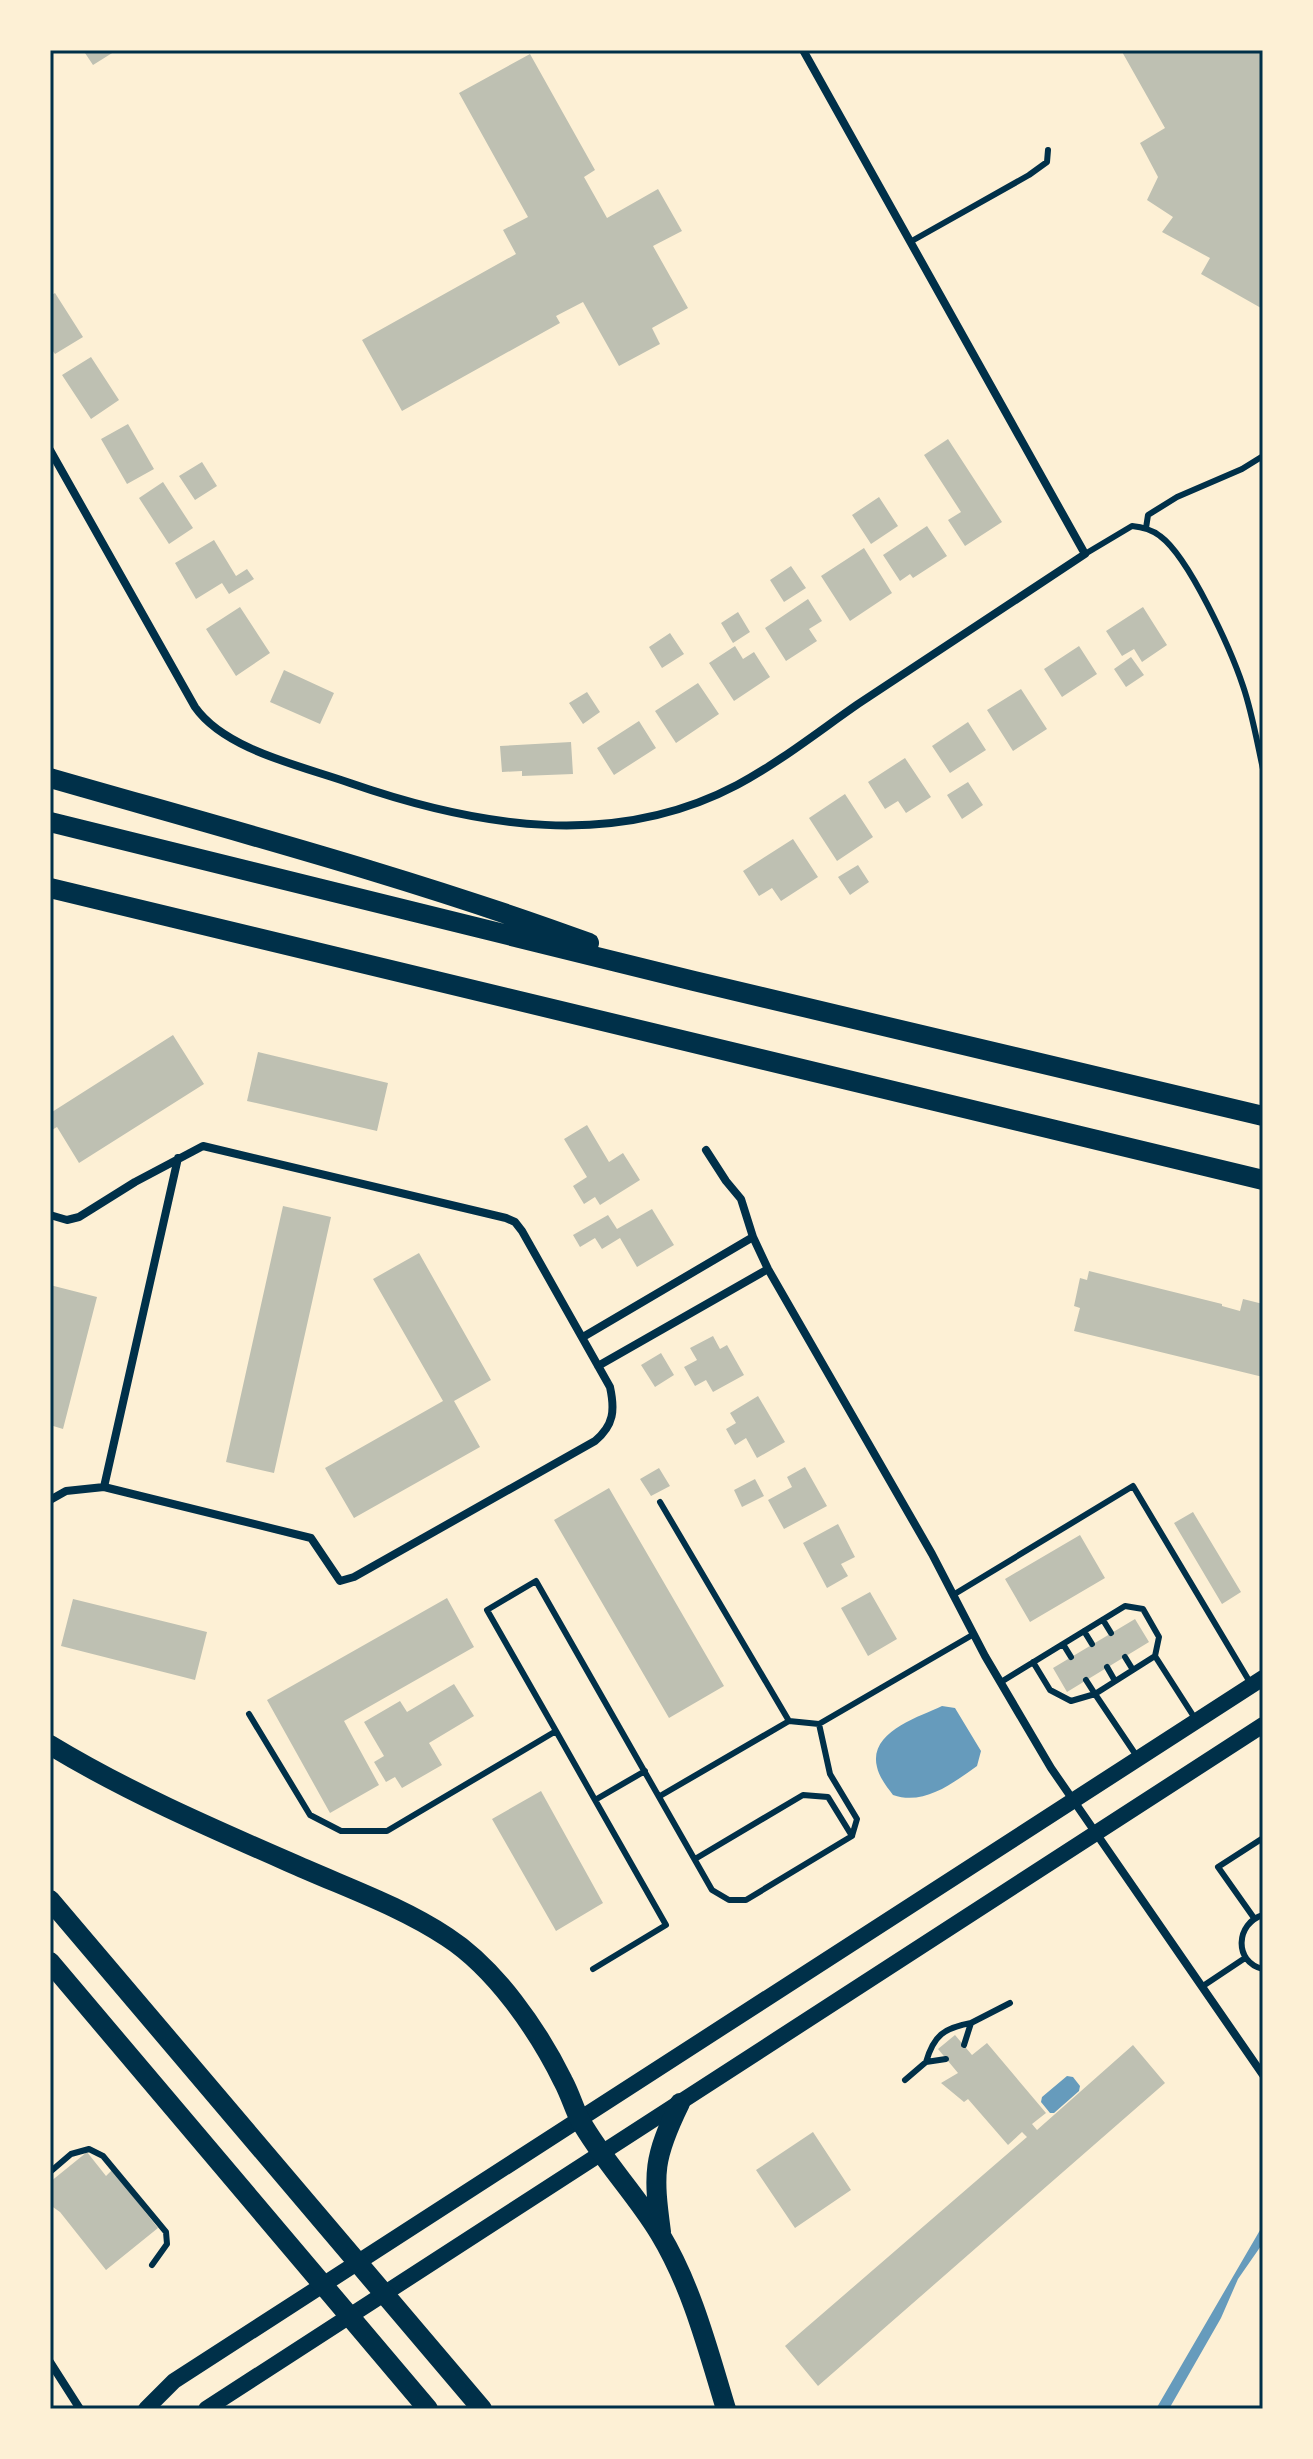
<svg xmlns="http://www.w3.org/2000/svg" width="1313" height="2459" font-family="'Playfair Display',serif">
<rect width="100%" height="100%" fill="#fdf0d5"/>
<path fill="#669bbc" d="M942 1706 955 1708 981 1751 977 1766C953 1783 924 1806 893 1795 887 1787 879 1777 877 1767 868 1732 919 1717 942 1706Z
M1067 2076 1073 2077 1080 2086 1079 2091 1054 2113H1050L1041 2102 1042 2097Z
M1263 2225V2243L1238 2279 1221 2318 1169 2409H1156Z"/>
<path fill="#bec0b2" d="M83 50H117L93 65Z
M1121 50H1263V304L1261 308 1201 274 1210 258 1162 232 1173 217 1147 200 1158 177 1140 143 1165 128Z
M530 54 595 170 584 177 607 218 658 189 682 231 653 246 688 308 652 328 660 344 619 366 583 302 556 316 560 323 402 411 362 340 516 254 503 230 528 217 459 93Z
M55 293 83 337 55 354 50 347V296Z
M91 357 119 400 91 419 62 375Z
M128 424 154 469 127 484 101 439Z
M948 439 1002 522 965 546 948 520 961 512 924 455Z
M202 462 217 486 195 500 179 476Z
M163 482 193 528 169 544 139 498Z
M879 497 898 526 871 544 852 515Z
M927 526 947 556 913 578 910 574 900 581 883 555Z
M214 540 236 576 247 569 254 579 229 594 222 583 196 599 175 563Z
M864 548 892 593 850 621 821 576Z
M791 566 806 588 784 602 770 580Z
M808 599 822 621 809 629 817 641 786 661 765 628Z
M240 607 270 653 236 676 206 629Z
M1143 607 1167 645 1142 662 1134 649 1122 656 1106 631Z
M738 612 750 632 733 643 721 623Z
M670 633 684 654 662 668 649 647Z
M735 646 743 659 754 652 770 677 734 701 709 663Z
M1079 646 1097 674 1062 697 1044 669Z
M1131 657 1144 675 1126 687 1114 669Z
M284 670 334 693 320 724 270 702Z
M698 683 719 714 676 743 655 711Z
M1021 689 1047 729 1013 751 987 710Z
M587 692 600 712 583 724 569 703Z
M639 721 656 748 614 775 597 748Z
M968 722 986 750 950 773 932 746Z
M571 742 573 774 522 776V771L502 772 500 746Z
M905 758 931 797 906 813 898 801 885 809 868 782Z
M968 782 983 805 962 819 947 795Z
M845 794 873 837 837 861 809 818Z
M793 839 818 877 781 901 772 888 759 896 743 871Z
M858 865 869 882 850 895 838 877Z
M173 1035 204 1084 79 1163 57 1127 50 1131V1108L52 1112Z
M258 1052 388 1083 377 1131 247 1101Z
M587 1125 609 1162 623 1153 640 1180 600 1205 595 1197 584 1204 573 1186 587 1177 564 1139Z
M283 1206 331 1217 274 1473 226 1462Z
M652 1209 674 1245 637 1267 620 1238 602 1249 595 1238 580 1247 573 1235 608 1215 617 1229Z
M419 1253 491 1380 454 1401 480 1447 354 1518 325 1468 443 1401 373 1279Z
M1089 1271 1222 1304V1306L1240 1311 1243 1299 1263 1304V1377L1074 1331 1080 1308 1074 1306 1080 1278 1087 1280Z
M50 1285 97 1297 63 1429 50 1425Z
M713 1336 720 1349 727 1345 744 1375 713 1392 706 1380 695 1386 684 1367 697 1360 690 1348Z
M661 1353 674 1375 655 1387 641 1365Z
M758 1396 785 1442 757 1458 746 1438 735 1445 726 1429 736 1423 730 1413Z
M805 1467 827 1506 784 1529 768 1500 792 1487 787 1477Z
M659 1468 670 1486 651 1496 640 1479Z
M755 1479 764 1496 742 1507 734 1490Z
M609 1488 724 1686 669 1718 554 1520Z
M1193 1512 1241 1592 1222 1604 1174 1523Z
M838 1524 855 1557 841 1564 848 1576 827 1588 803 1543Z
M1080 1535 1105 1578 1030 1622 1005 1579Z
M870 1592 897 1639 868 1656 841 1608Z
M447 1598 474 1647 344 1721 379 1785 330 1813 267 1700Z
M73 1599 207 1632 195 1680 61 1646Z
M1135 1619 1149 1642 1067 1692 1053 1668Z
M454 1684 474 1716 429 1743 442 1765 402 1788 395 1777 386 1782 374 1762 384 1756 364 1722 400 1701 407 1712Z
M541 1791 603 1903 556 1931 492 1819Z
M955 2035 972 2055 987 2043 1046 2113 1032 2124 1037 2130 1133 2045 1165 2083 818 2386 785 2346 1027 2137 1022 2132 1008 2145 968 2099 964 2102 941 2083 958 2073 938 2049Z
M813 2132 851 2190 795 2228 756 2170Z
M87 2152 106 2176 112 2170 158 2228 106 2270 60 2212 50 2205V2182Z"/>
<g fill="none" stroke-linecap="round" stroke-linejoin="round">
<path stroke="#003049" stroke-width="6" d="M910 242 1029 175 1047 162 1048 150
M1146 528 1148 515 1177 497 1242 469 1263 456
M1085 554 1132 526C1143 527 1151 529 1160 536 1189 557 1231 650 1243 686 1252 712 1257 742 1263 769
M660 1502 789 1721
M953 1595 1133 1486 1251 1684
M1103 1620 1111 1633
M1084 1631 1092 1644
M1063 1644 1071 1657
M1125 1657 1133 1670
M1033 1662 1050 1690 1071 1701 1095 1694 1086 1680
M1107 1667 1115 1681
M1001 1682 1125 1606 1143 1609 1159 1637 1155 1656
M249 1714 310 1815 341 1831H387L556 1731 595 1800 645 1771
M556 1731 487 1610 536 1581 712 1890 729 1900H746L852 1836 857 1819 830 1774 819 1724
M1138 1758 1095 1694 1155 1656 1196 1720
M660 1796 789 1721 819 1724 974 1634
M695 1859 803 1795 828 1797 852 1836
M1263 1915C1236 1923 1233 1962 1263 1969
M1254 1918 1218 1867 1263 1838
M593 1969 666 1925 595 1800
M1203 1986 1245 1958
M964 2045 971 2023 1010 2003
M926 2062C934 2035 944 2028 971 2023
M905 2080 926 2062 946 2059
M50 2172 71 2154 89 2149 103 2156 166 2232 167 2244 152 2265"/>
<path stroke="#003049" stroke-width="8" d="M50 450 195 707C225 750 302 766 350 783 477 827 614 850 737 785 780 762 819 731 858 704 934 654 1010 604 1085 554L803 50
M706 1150 726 1181 741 1199 753 1237 768 1269 932 1554 985 1656 1051 1768 1263 2075
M50 1215 67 1220 79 1217 135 1182 203 1146 506 1218 515 1222 522 1231 610 1387C615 1410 614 1425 595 1441L354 1577 340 1581 311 1538 104 1487 66 1491 50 1500
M583 1337 753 1237
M598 1366 768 1269
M104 1487 178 1158
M50 2362 80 2409"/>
<path stroke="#003049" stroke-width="16" d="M146 2409 174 2381 1263 1678
M206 2409 1263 1725"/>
<path stroke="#003049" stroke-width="20" d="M50 778C231 830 412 878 589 943
M50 822 694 981 1263 1116
M50 888 1263 1180
M50 1745C131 1794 218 1831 305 1869 353 1890 403 1908 447 1937 495 1968 538 2030 563 2081 570 2094 574 2108 580 2120 603 2161 636 2194 660 2234 692 2287 708 2350 726 2409
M50 1900 482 2409
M50 1962 428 2409
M661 2232C653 2173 653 2158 680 2103"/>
</g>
<rect width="1313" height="2459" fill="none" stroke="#fdf0d5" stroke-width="104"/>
<rect x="52" y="52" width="1209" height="2355" fill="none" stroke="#003049" stroke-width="3"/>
</svg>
